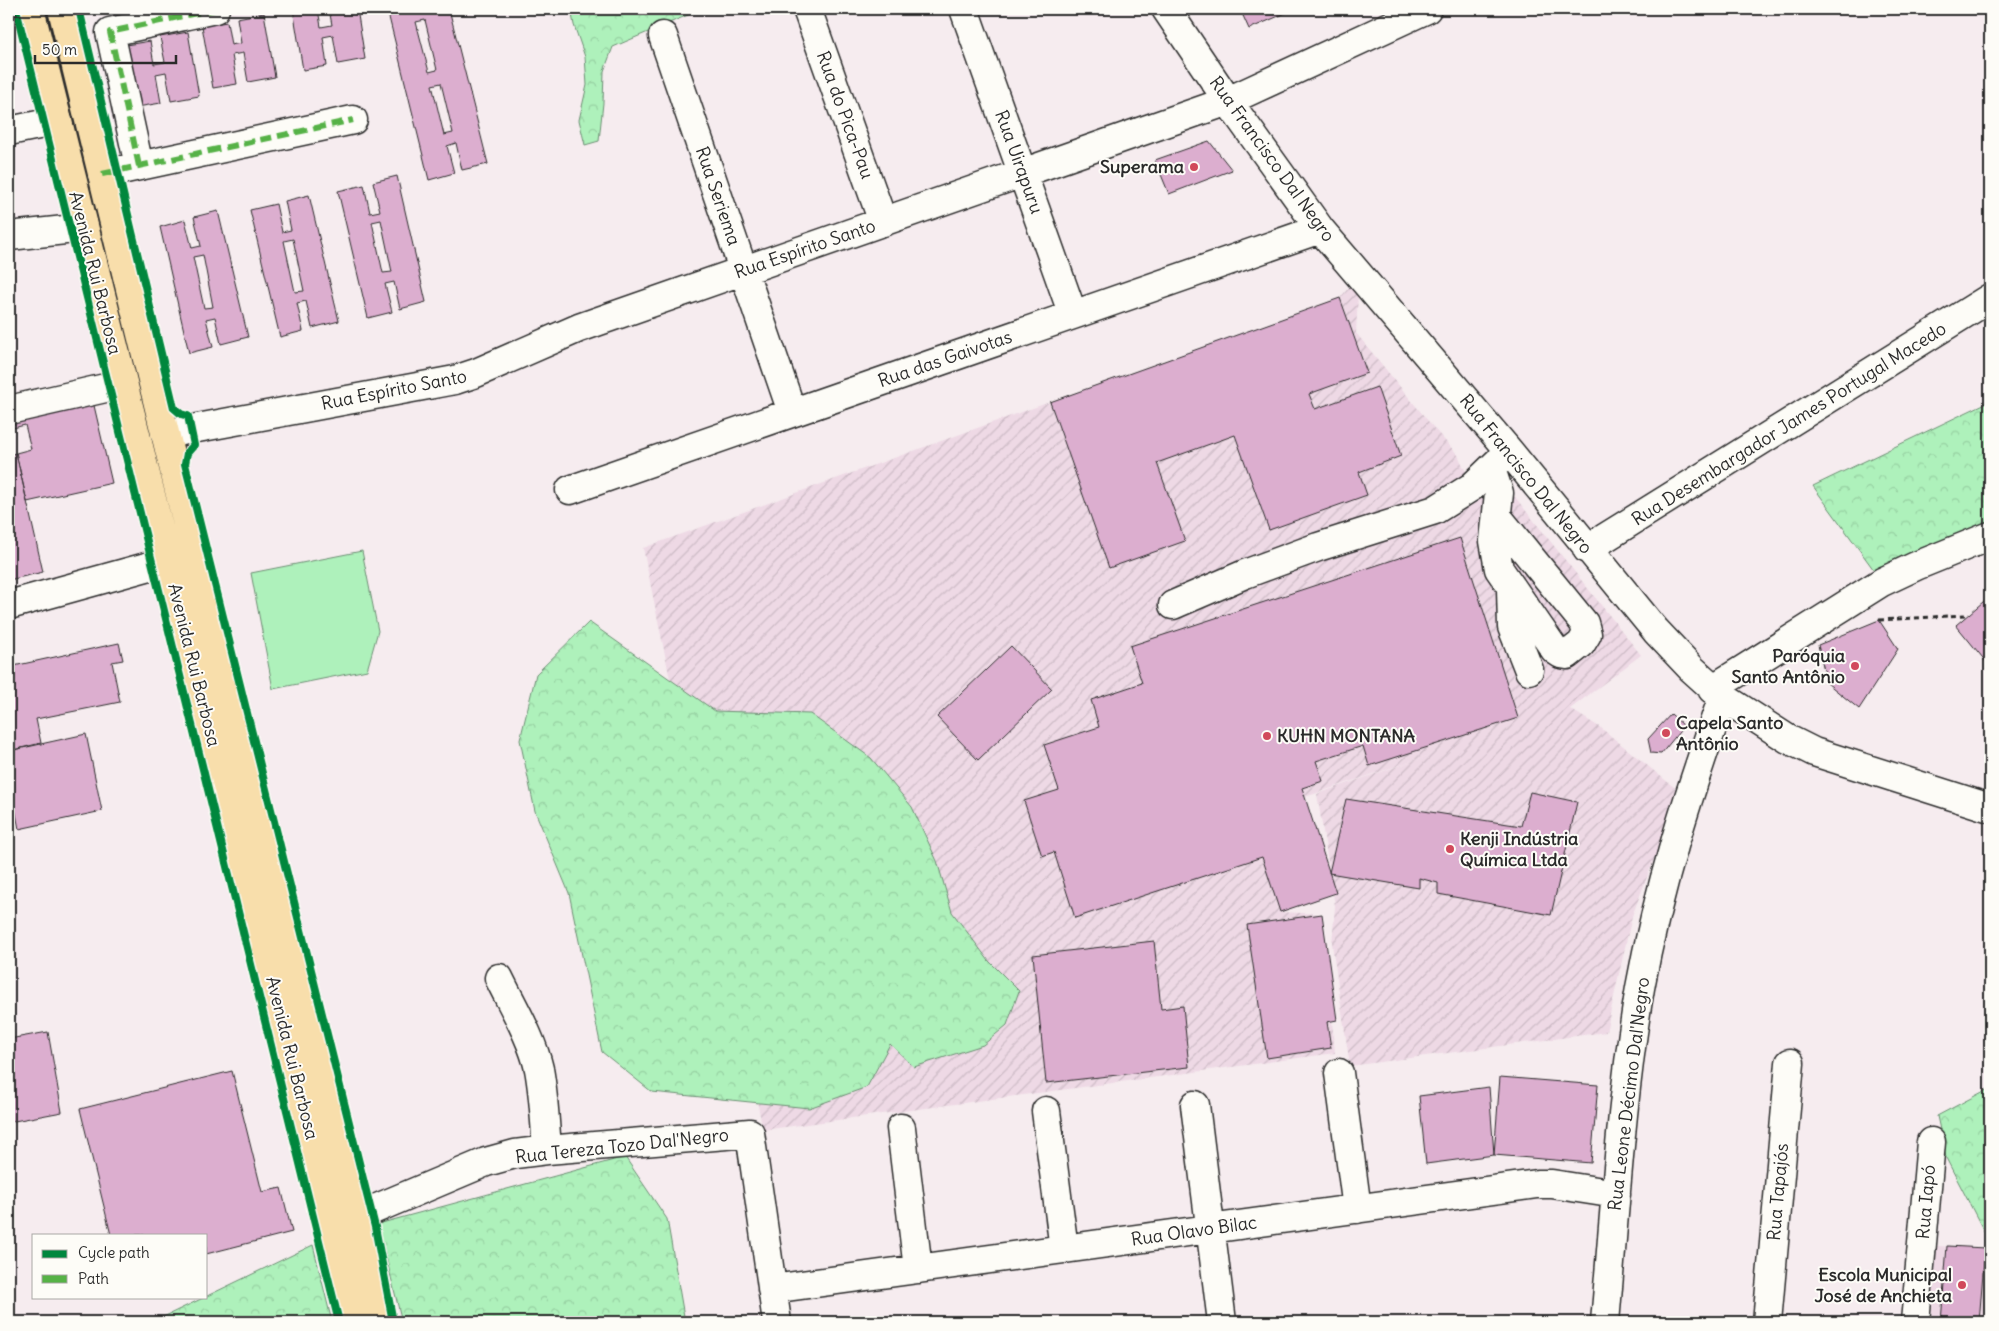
<svg xmlns="http://www.w3.org/2000/svg" width="1999" height="1331" font-family="Delius,sans-serif">
<defs>
<pattern id="industrial-furrows" width="10" height="10" patternUnits="userSpaceOnUse" patternTransform="scale(1.25)"><rect width="10" height="10" fill="#eed9e5"/><path d="M-1 1l2-2M0 10L10 0M9 11l2-2" fill="none" stroke="#ccbac5"/></pattern>
<pattern id="grass-dots" width="8" height="8" patternUnits="userSpaceOnUse" patternTransform="scale(1.25)"><rect width="8" height="8" fill="#aef1bb"/><path d="M2 2h.1M6 6h.1" fill="none" stroke="#96cfa1" stroke-width="1.8" stroke-linecap="round"/></pattern>
<pattern id="forest-crowns" width="20" height="18" patternUnits="userSpaceOnUse" patternTransform="scale(1.25)"><rect width="20" height="18" fill="#aef1bb"/><path d="M2 6a3 3 0 1 1 6 0M12 15a3 3 0 1 1 6 0" fill="none" stroke="#96cfa1"/></pattern>
</defs>
<rect width="100%" height="100%" fill="#f6ecef"/>
<filter id="ink" filterUnits="userSpaceOnUse"><feTurbulence type="fractalNoise" baseFrequency=".02" numOctaves="2"/><feDisplacementMap in="SourceGraphic" scale="10" xChannelSelector="R" yChannelSelector="G"/><feConvolveMatrix kernelMatrix="1 2 1 2 8 2 1 2 1" color-interpolation-filters="sRGB"/></filter>
<g filter="url(#ink)">
<path fill="#eed9e5" d="M1937 1246 1990 1249V1322H1931Z"/>
<path fill="url(#industrial-furrows)" fill-rule="evenodd" d="M1359 275 1356 333 1438 433 1458 455 1477 496 1503 482 1641 655 1570 709 1601 728 1680 792 1632 916 1606 1032 1350 1066 1332 944 1335 906 1333 893 1281 912 1322 914 1335 1053 763 1130 643 548 1340 298ZM1436 753 1317 794 1332 886 1305 797Z"/>
<path fill="url(#grass-dots)" stroke="#6c8e73" d="M40 9H50L97 211 90 214Z
M98 217 163 475 161 477 154 478 91 219Z"/>
<path fill="url(#forest-crowns)" stroke="#6c8e73" d="M571 9H707L695 12 613 47 604 71 603 103 599 141 585 145 579 120 587 85 585 57 574 25Z
M1990 401V525L1879 577 1813 486Z
M589 622 715 711 810 714 871 758 912 807 937 861 952 912 989 961 1019 991 1007 1025 983 1045 914 1067 890 1044 867 1087 809 1108 652 1092 602 1052 569 893 535 811 520 740 536 674Z
M1990 1088V1243L1946 1158 1937 1116Z
M625 1157 667 1219 685 1322H402L378 1224Z
M313 1245 332 1322H153Z"/>
<path fill="#aef1bb" stroke="#6c8e73" d="M362 551 378 631 367 670 273 689 251 573Z"/>
<path fill="#dcaecf" stroke="#2b2b2b" fill-rule="evenodd" d="M293 9H318L321 27 332 25 329 9H357L365 59 338 64 333 35 323 37 327 66 303 70Z
M387 9H412L413 11 422 9H449L488 164 462 170 456 143 447 146 454 173 429 180ZM425 20 437 70 429 72 416 22ZM441 83 453 133 444 135 432 85Z
M1240 9H1295L1249 29Z
M264 13 275 77 248 82 243 53 232 55 237 84 213 88 202 26 227 22 231 45 241 43 237 18Z
M188 32 199 96 171 101 166 72 156 74 161 103 137 107 126 45 150 41 154 64 165 62 160 37Z
M1209 141 1232 170 1169 194 1155 160Z
M397 176 426 302 400 309 394 282 385 284 392 312 368 318 338 191 364 185 370 213 380 211 373 182ZM381 220 392 272 383 273 372 222Z
M309 195 339 321 312 328 306 301 297 303 303 331 280 337 250 210 276 204 282 232 291 230 285 201ZM293 239 304 291 295 292 284 241Z
M218 211 248 337 221 344 215 317 206 319 213 347 189 353 160 227 185 220 192 248 201 246 194 217ZM203 255 213 307 204 308 193 257Z
M1340 298 1367 373 1309 394 1315 409 1377 387 1401 456 1359 472 1367 495 1269 530 1235 435 1157 463 1185 541 1109 568 1050 402Z
M92 397 112 483 27 502 16 453 31 449 25 425 9 429V416Z
M16 453 43 572 9 580V455Z
M1460 538 1518 718 1369 766 1363 746 1316 761 1323 781 1302 788 1336 893 1280 912 1262 857 1075 918 1054 852 1042 856 1024 801 1059 790 1044 745 1099 727 1091 700 1142 683 1130 646Z
M1990 596V660L1987 663 1956 625Z
M1879 620 1898 649 1859 709 1827 683 1818 645Z
M119 643 123 660 112 662 120 702 36 719 41 743 9 751V667Z
M1011 646 1052 689 978 760 937 717Z
M1671 714 1684 726 1661 754 1651 753 1648 739Z
M86 734 102 811 19 829 9 778V751Z
M1530 792 1577 802 1551 915 1438 894V883L1419 878V888L1329 873 1346 799 1521 826Z
M1322 914 1337 1020 1327 1022 1331 1048 1267 1058 1247 925Z
M1154 941 1161 1009 1183 1006 1189 1067 1046 1083 1033 955Z
M48 1032 62 1112 9 1122V1039Z
M232 1071 262 1192 281 1188 292 1232 206 1254V1235H111L80 1109Z
M1500 1077 1598 1085 1591 1163 1494 1155Z
M1489 1087 1494 1155 1426 1164 1419 1096Z
M1947 1246 1985 1248 1979 1322H1941Z"/>
<g fill="none" stroke-linecap="round" stroke-linejoin="round">
<g stroke="#2b2b2b" stroke-width="31">
<path id="minor" d="M807 9 883 222
M964 9 1073 315
M1166 9 1228 101 1320 229 1509 451 1656 631 1692 669 1723 697 1788 739 1814 752 1990 808
M663 36 792 412
M9 131 58 121
M139 166 110 32 215 9
M102 174 353 120
M9 236 84 228
M9 410 123 384
M165 434 455 380 476 373 579 328 1228 101 1427 9
M1491 469 1499 493 1494 541 1499 569 1555 650 1561 654 1567 655 1581 644 1587 634 1584 623 1497 516
M570 490 1320 229
M1587 549 1990 298
M1511 588 1512 627 1529 670
M9 605 168 561
M1173 605 1245 574 1318 547 1435 510 1473 486 1503 457
M1712 689 1882 582 1916 566 1990 536
M499 978C513 1007 532 1038 539 1069 544 1096 545 1123 547 1150
M1339 1073 1357 1209
M1195 1105 1222 1322
M1046 1111 1064 1249
M901 1128 918 1269
M356 1217 486 1162 515 1154 547 1150 750 1133 777 1322
M772 1289 1537 1184H1552L1616 1194
M1605 1322C1615 1211 1621 1098 1640 988 1658 888 1689 792 1723 697
M1767 1322 1790 1063
M1915 1322 1931 1142"/>
</g>
<g stroke="#2b2b2b" stroke-width="31">
<path id="major" d="M30 9 357 1322
M62 9 381 1322"/>
</g>
<path stroke="#2b2b2b" stroke-width="3" stroke-dasharray="5 4" stroke-linecap="butt" d="M1879 620 1966 615"/>
<use href="#minor" stroke="#fdfcf7" stroke-width="28"/>
<use href="#major" stroke="#f8deab" stroke-width="28"/>
<path stroke="#56b246" stroke-width="6" stroke-dasharray="12 6" stroke-linecap="butt" d="M139 166 110 32 215 9
M102 174 353 120"/>
<g stroke="#fdfcf7" stroke-width="11">
<path id="cycleway" d="M16 9 339 1322
M79 9 174 408 181 414 188 416 194 445 187 453 185 464 375 1227 393 1322"/>
</g>
<use href="#cycleway" stroke="#00873e" stroke-width="8"/>
</g>
</g>
<g fill="#d1495b" stroke="#fdfcf7" stroke-width="2">
<circle cx="1194" cy="167" r="5"/>
<circle cx="1855" cy="666" r="5"/>
<circle cx="1666" cy="733" r="5"/>
<circle cx="1267" cy="736" r="5"/>
<circle cx="1450" cy="849" r="5"/>
<circle cx="1962" cy="1285" r="5"/>
</g>
<g text-anchor="middle" stroke-width="4" stroke-linejoin="round" paint-order="stroke">
<g font-size="18" fill="#2b2b2b" stroke="#fdfcf7">
<text transform="translate(845 115) rotate(70)" y="6">Rua do Pica-Pau</text>
<text transform="translate(1272 159) rotate(54)" y="6">Rua Francisco Dal Negro</text>
<text transform="translate(1019 162) rotate(70)" y="6">Rua Uirapuru</text>
<text transform="translate(718 196) rotate(71)" y="6">Rua Seriema</text>
<text transform="translate(805 249) rotate(-19)" y="6">Rua Espírito Santo</text>
<text transform="translate(95 273) rotate(76)" y="6">Avenida Rui Barbosa</text>
<text transform="translate(945 359) rotate(-19)" y="6">Rua das Gaivotas</text>
<text transform="translate(394 390) rotate(-11)" y="6">Rua Espírito Santo</text>
<text transform="translate(1789 424) rotate(-32)" y="6">Rua Desembargador James Portugal Macedo</text>
<text transform="translate(1526 474) rotate(51)" y="6">Rua Francisco Dal Negro</text>
<text transform="translate(194 665) rotate(76)" y="6">Avenida Rui Barbosa</text>
<text transform="translate(292 1058) rotate(76)" y="6">Avenida Rui Barbosa</text>
<text transform="translate(1629 1094) rotate(-83)" y="6">Rua Leone Décimo Dal'Negro</text>
<text transform="translate(622 1146) rotate(-6)" y="6">Rua Tereza Tozo Dal'Negro</text>
<text transform="translate(1778 1192) rotate(-85)" y="6">Rua Tapajós</text>
<text transform="translate(1926 1202) rotate(-85)" y="6">Rua Iapó</text>
<text transform="translate(1194 1231) rotate(-8)" y="6">Rua Olavo Bilac</text>
</g>
<g font-size="18" font-weight="bold" fill="#2b2b2b" stroke="#fdfcf7" text-anchor="end">
<text x="1184" y="173">Superama</text>
<text x="1845" y="662">Paróquia<tspan x="1845" dy="21">Santo Antônio</tspan></text>
<text x="1676" y="729" text-anchor="start">Capela Santo<tspan x="1676" dy="21">Antônio</tspan></text>
<text x="1277" y="742" text-anchor="start">KUHN MONTANA</text>
<text x="1460" y="845" text-anchor="start">Kenji Indústria<tspan x="1460" dy="21">Química Ltda</tspan></text>
<text x="1952" y="1281">Escola Municipal<tspan x="1952" dy="21">José de Anchieta</tspan></text>
</g>
</g>
<rect width="1999" height="1331" fill="none" stroke="#fdfcf7" stroke-width="30"/>
<rect x="15" y="15" width="1969" height="1301" fill="none" stroke="#2b2b2b" stroke-width="2" filter="url(#ink)"/>
<rect x="32" y="1234" width="175" height="65" fill="#fdfcf7" stroke="#a9a8a5"/>
<rect x="42" y="1250" width="25" height="8" fill="#00873e" stroke="#a9a8a5"/>
<text x="78" y="1258" font-size="15" fill="#2b2b2b">Cycle path</text>
<rect x="42" y="1275" width="25" height="8" fill="#56b246" stroke="#a9a8a5"/>
<text x="78" y="1284" font-size="15" fill="#2b2b2b">Path</text>
<path d="M35 55v8h141v-8" fill="none" stroke="#2b2b2b" stroke-width="2.5"/>
<text x="42" y="55" font-size="15" fill="#2b2b2b" stroke="#fdfcf7" stroke-width="4" paint-order="stroke">50 m</text>
</svg>
